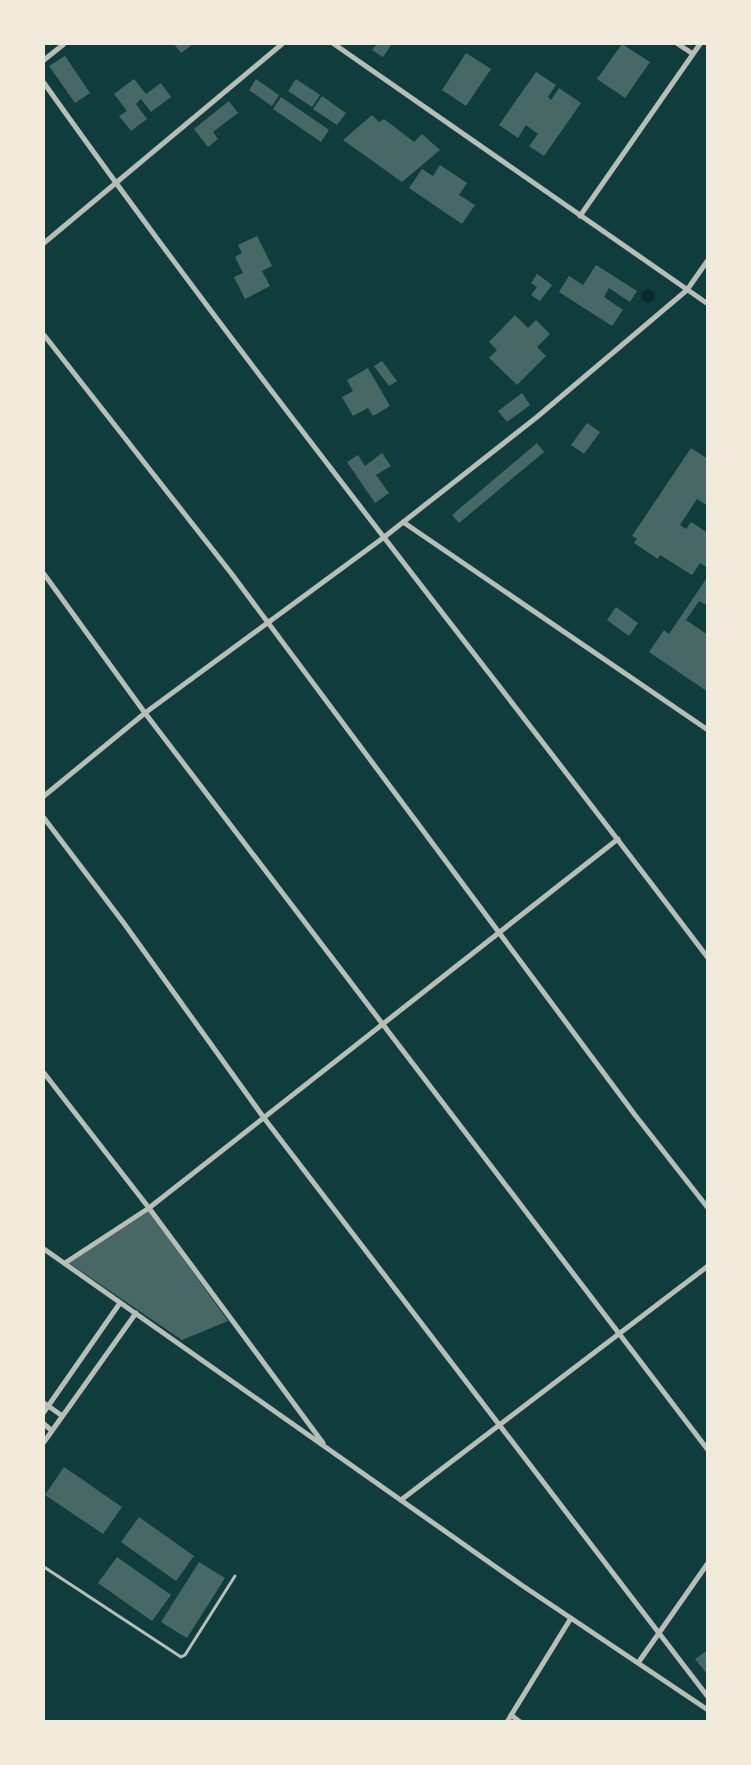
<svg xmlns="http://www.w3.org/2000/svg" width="751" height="1765" font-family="'Crimson Pro',serif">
<rect width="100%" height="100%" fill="#0f3d3e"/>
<path fill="#0a2a2b" d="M641 296a7 7 0 1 1 14 0a7 7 0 1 1-14 0Z"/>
<path fill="#486865" d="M174 44H193L181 53Z
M377 44H392L383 57 372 50Z
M622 44 650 62 625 98 597 79Z
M466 53 491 69 466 106 442 90Z
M65 56 90 93 75 103 49 66Z
M536 72 556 85 548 97 551 100 559 88 581 103 544 156 529 146 538 134 526 125 518 138 499 125Z
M134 79 146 94 161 83 171 97 151 112 141 99 136 104 147 119 131 131 119 116 127 111 114 94Z
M256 79 279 95 272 106 249 90Z
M296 79 320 95 312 107 288 91Z
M322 96 346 113 337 125 313 109Z
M281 97 329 130 321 142 273 109Z
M229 101 238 113 213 132 218 139 208 147 194 129Z
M372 115 379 122 384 119 414 142 422 134 440 150 402 182 343 140Z
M440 165 467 183 459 195 475 205 462 224 409 188 422 169 433 176Z
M257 236 272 266 262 271 270 286 245 299 234 277 243 273 235 257 242 253 238 245Z
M596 265 637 291 630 302 609 288 604 297 623 310 612 326 559 292 569 276 583 285Z
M537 274 552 285 540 301 531 295 537 287 531 283Z
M515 315 528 328 536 320 550 334 537 347 546 356 517 385 489 358 497 350 489 342Z
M382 361 397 381 389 386 374 366Z
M368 368 390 406 373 416 368 408 353 416 342 397 353 391 347 380Z
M522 393 530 405 507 422 498 411Z
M587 423 600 432 584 454 571 445Z
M537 443 544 452 459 523 452 515Z
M691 448 708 459V506L697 499 680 525 686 529 691 522 708 533V568L700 563 692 575 660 555 658 559 634 543 637 539 632 536Z
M382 453 391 466 376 475 389 493 375 503 347 462 358 455 365 466Z
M708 576V606L699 601 686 620 708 635V692L649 652 664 630 669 634Z
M616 607 638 623 629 636 607 620Z
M149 1211 228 1321 182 1340 69 1263Z
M64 1467 122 1507 103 1534 45 1495Z
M139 1517 194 1556 176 1581 121 1542Z
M117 1557 171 1595 152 1621 98 1583Z
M199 1562 225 1578 187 1638 161 1622Z
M708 1650V1675L695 1659Z"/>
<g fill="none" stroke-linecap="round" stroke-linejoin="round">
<path stroke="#b8beb3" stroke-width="3" d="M44 1567 181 1657 185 1655 235 1576"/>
<path stroke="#b8beb3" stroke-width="5" d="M334 44 708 304
M678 44 693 54
M44 60 64 44
M44 83C256 381 487 666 708 958
M580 216 700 44
M44 243 282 44
M44 335 231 573 635 1115 708 1208
M403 522 708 730
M44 574 145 713 708 1450
M44 796 145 713 383 538 537 417 687 290 708 260
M44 818 123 922 264 1118 708 1697
M44 1073 149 1208 323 1443
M44 1249 520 1584 708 1710
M65 1263 149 1208 618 839
M44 1403 61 1415
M44 1412 120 1303
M44 1424 51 1430
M44 1442 136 1313
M401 1500 708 1266
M638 1663 708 1563
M511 1715 520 1722
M507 1722 571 1618"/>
</g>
<rect width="751" height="1765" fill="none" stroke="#f1e9da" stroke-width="90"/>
</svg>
